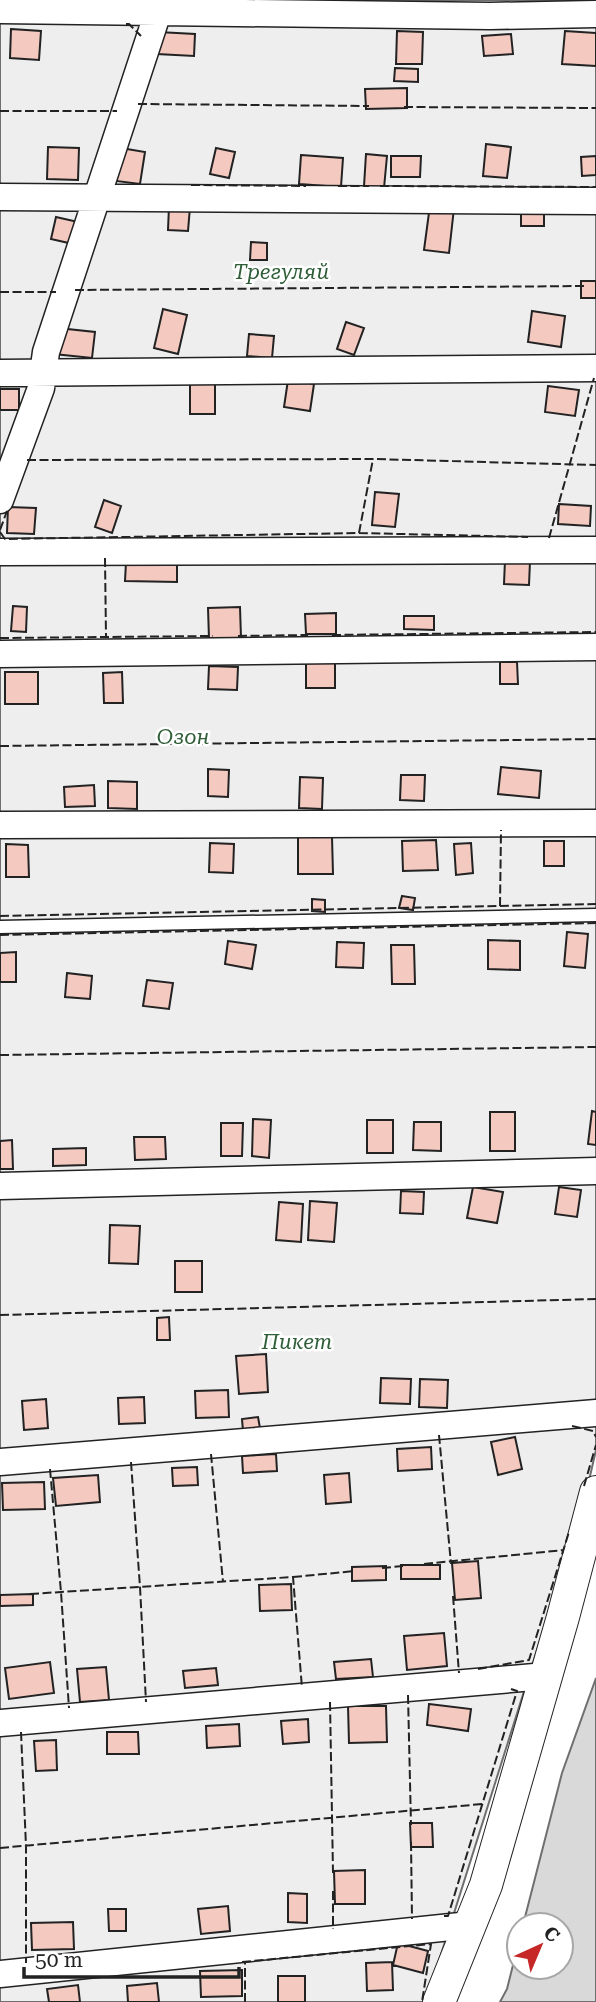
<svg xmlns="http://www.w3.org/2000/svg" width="596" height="2002" font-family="'Roboto Serif',serif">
<rect width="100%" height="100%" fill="#fff"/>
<path fill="#eee" stroke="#6f6f6f" stroke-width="2" d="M0 0H596V542L0 546Z
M596 553V911L0 923V555Z
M596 921V1450L585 1498 426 2002H0V933Z"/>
<path fill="#d9d9d9" stroke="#6f6f6f" stroke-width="2" d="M596 1678V2002H500L507 1989 519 1941V1967H561V1925H523L562 1773Z"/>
<path fill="#f3c9c0" stroke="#222" stroke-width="2" d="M11 29 41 31 39 60 10 58Z
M397 31 423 32 422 64H396Z
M565 31 596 33V66L562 64Z
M158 32 195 34 194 56 157 54Z
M511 34 513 54 484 56 482 36Z
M395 68 418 69V82L394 81Z
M407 88V108L366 109 365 89Z
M486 144 511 147 507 178 483 176Z
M48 147 79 148 78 180 47 179Z
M121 148 145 152 140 184 116 181Z
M216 148 235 152 229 178 210 174Z
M366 154 387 156 384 188 364 186Z
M301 155 343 158 341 187 299 184Z
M391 156H421L420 177H391Z
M596 156V175L582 176 581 157Z
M430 205 454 208 449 253 424 250Z
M169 206 190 207 188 231 168 230Z
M521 207H544V226H521Z
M56 217 78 222 73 244 51 239Z
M251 242 267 243V260H250Z
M581 281H596V298H581Z
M163 309 187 315 178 354 154 348Z
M532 311 565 316 561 347 528 342Z
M346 322 364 328 354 355 337 349Z
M58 328 95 332 92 358 54 354Z
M249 334 274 336 272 358 247 356Z
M288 380 314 384 310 411 284 407Z
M190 381H215V414H190Z
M548 386 579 390 575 416 545 412Z
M0 389H19V410H0Z
M375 492 399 494 395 527 372 525Z
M104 500 121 506 112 533 95 527Z
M559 504 591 506 590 526 558 524Z
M8 507 36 508 34 534 7 533Z
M505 560 530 561 529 585 504 584Z
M126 562 177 563V582L125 581Z
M13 606 27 607 26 632 11 631Z
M240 607 241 638 209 639 208 608Z
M336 613V634H306L305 614Z
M404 616H434V630L404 629Z
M335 662V688H306V663Z
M500 662H517L518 684H500Z
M209 666 238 667 237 690 208 689Z
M5 672H38V704H5Z
M122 672 123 703H104L103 673Z
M501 767 541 771 539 798 498 794Z
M208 769 229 770 228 797 208 796Z
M401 775H425L424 801 400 800Z
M300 777 323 778 322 809 299 808Z
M108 781 137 782V809L108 808Z
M94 785 95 806 65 807 64 787Z
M298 837H332L333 874H298Z
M436 840 438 870 403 871 402 841Z
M544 841H564V866H544Z
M210 843 234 844 233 873 209 872Z
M471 843 473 873 456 875 454 844Z
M6 844 28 845 29 877H6Z
M402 896 415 898 413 910 399 908Z
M312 899 325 900V912L312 911Z
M567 932 588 934 585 968 564 966Z
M488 940 520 941V970L488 969Z
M228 941 256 945 252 969 225 964Z
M337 942 364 943 363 968 336 967Z
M391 945H414L415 984H392Z
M16 952V982H0V953Z
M67 973 92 976 90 999 65 997Z
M147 980 173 983 169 1009 143 1006Z
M592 1111 596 1112V1145L588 1144Z
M490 1112H515V1151H490Z
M253 1119 271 1120 269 1158 252 1156Z
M367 1120H393V1153H367Z
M414 1122H441V1151L413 1150Z
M221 1123H243L242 1156H221Z
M134 1137H165L166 1159 135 1160Z
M12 1140 13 1169H0V1141Z
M86 1148V1165L53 1166V1149Z
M473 1187 503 1192 497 1223 467 1218Z
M559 1187 581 1190 577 1217 555 1214Z
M401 1191 424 1192 423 1214 400 1213Z
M310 1201 337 1203 334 1242 308 1240Z
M279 1202 303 1204 301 1242 276 1240Z
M110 1225 140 1226 138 1264 109 1263Z
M175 1261H202V1292H175Z
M169 1317 170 1340H157V1318Z
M266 1354 268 1392 239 1394 236 1356Z
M381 1378 411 1379 410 1404 380 1403Z
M420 1379 448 1380 447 1408 419 1407Z
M228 1390 229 1417 196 1418 195 1391Z
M144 1397 145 1423 119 1424 118 1398Z
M46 1399 48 1428 24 1430 22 1401Z
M258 1417 260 1428 243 1431 242 1419Z
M515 1437 522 1469 498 1475 491 1442Z
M431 1447 432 1469 398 1471 397 1449Z
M276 1454 277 1471 243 1473 242 1456Z
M197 1467 198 1485 173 1486 172 1468Z
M349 1473 351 1502 326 1504 324 1475Z
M98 1475 100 1502 56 1506 53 1478Z
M44 1482 45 1509 3 1510 2 1483Z
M478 1561 481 1598 455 1600 452 1563Z
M401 1565H440V1579H401Z
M386 1566V1580L352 1581V1567Z
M291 1584 292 1610 260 1611 259 1585Z
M33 1594V1605L0 1606V1595Z
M444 1633 447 1666 407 1670 404 1636Z
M371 1659 373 1677 336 1679 334 1662Z
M50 1662 54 1693 9 1699 5 1668Z
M106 1667 109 1700 80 1702 77 1669Z
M216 1668 218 1685 185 1688 183 1671Z
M429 1704 471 1709 468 1731 427 1725Z
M348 1706H386L387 1742 349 1743Z
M308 1719 309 1742 283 1744 281 1721Z
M239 1724 240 1746 207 1748 206 1726Z
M107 1732H138L139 1754H107Z
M56 1740 57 1770 36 1771 34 1741Z
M410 1823H432L433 1847H411Z
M365 1870V1904H335L334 1871Z
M288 1893 307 1894V1923L288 1922Z
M228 1906 230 1931 201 1934 198 1909Z
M108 1909H126V1931H109Z
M73 1922 74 1949 32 1950 31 1923Z
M398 1943 428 1951 423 1973 393 1965Z
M392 1962 393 1990 367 1991 366 1963Z
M242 1970V1996L201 1997 200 1971Z
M278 1976H305V2002H278Z
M157 1983 159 2002H128L127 1986Z
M78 1985 80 2002H49L47 1989Z"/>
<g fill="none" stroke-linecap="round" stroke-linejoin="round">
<g stroke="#222" stroke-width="15">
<path id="service" d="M0 927 596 915"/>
</g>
<g stroke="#222" stroke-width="29">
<path id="minor" d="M0 10 490 16 596 14
M0 197 596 201
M0 373 596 368
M0 500 41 388 46 352 162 0
M0 552 596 550
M0 654 596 647
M0 825 596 823
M0 1186 596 1171
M0 1462 596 1413
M0 1723 546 1676
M0 1974 470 1925"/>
</g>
<g stroke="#222" stroke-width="34">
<path id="tertiary" d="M439 2002 486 1885 563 1617 596 1492"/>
</g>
<use href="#service" stroke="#fff" stroke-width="12"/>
<use href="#minor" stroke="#fff" stroke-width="26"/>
<use href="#tertiary" stroke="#fff" stroke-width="32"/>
<path stroke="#222" stroke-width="2" stroke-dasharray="9 3.5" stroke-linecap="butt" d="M126 24H129L141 36
M138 104 369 106
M404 107 596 108
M0 111H117
M191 185 306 186
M338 186H369
M380 186 596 187
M75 290 586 286
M0 292H56
M27 460 373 459 596 465
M0 530 7 511
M0 532 5 539 359 533 528 537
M359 533 373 459
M549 538 594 378
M105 558 106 637
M332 635 596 632
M238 636 308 635
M0 638 213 636
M0 746 596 739
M500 906 501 830
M0 916 596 904
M0 935 596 923
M0 1055 596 1047
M0 1315 596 1299
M572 1426 593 1431 596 1437
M439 1435 451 1564
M211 1454 223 1582
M131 1462 140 1587 146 1702
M50 1469 61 1592 69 1708
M584 1486 596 1445
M424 1564 564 1550
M382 1568 403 1566
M293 1577 355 1571
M30 1594 293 1577 302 1688
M453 1596 459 1673
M478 1669 529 1660 569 1532
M408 1695 411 1825
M330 1702 333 1873
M21 1732 26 1846V1963
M411 1842 412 1919
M0 1848 482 1804
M333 1891V1929
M444 1916H448L517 1691 511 1689
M242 1962 431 1944 422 2002
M245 2002V1961"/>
</g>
<g text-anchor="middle" stroke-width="5" stroke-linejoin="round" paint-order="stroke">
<g font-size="21" font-style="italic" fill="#2f5e38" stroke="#fff">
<text x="281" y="279">Трегуляй</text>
<text x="183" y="744">Озон</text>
<text x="297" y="1349">Пикет</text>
</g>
</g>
<g transform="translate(540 1946) rotate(44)"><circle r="33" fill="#ffffff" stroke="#a7a7a7" stroke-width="2"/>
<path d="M0-5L12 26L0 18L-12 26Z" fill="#c62828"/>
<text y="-10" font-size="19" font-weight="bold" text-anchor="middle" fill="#222222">С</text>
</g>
<path d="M24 1967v10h215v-10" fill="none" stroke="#222222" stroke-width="3.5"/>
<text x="35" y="1967" font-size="21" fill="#222222" stroke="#ffffff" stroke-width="5" paint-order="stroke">50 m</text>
</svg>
